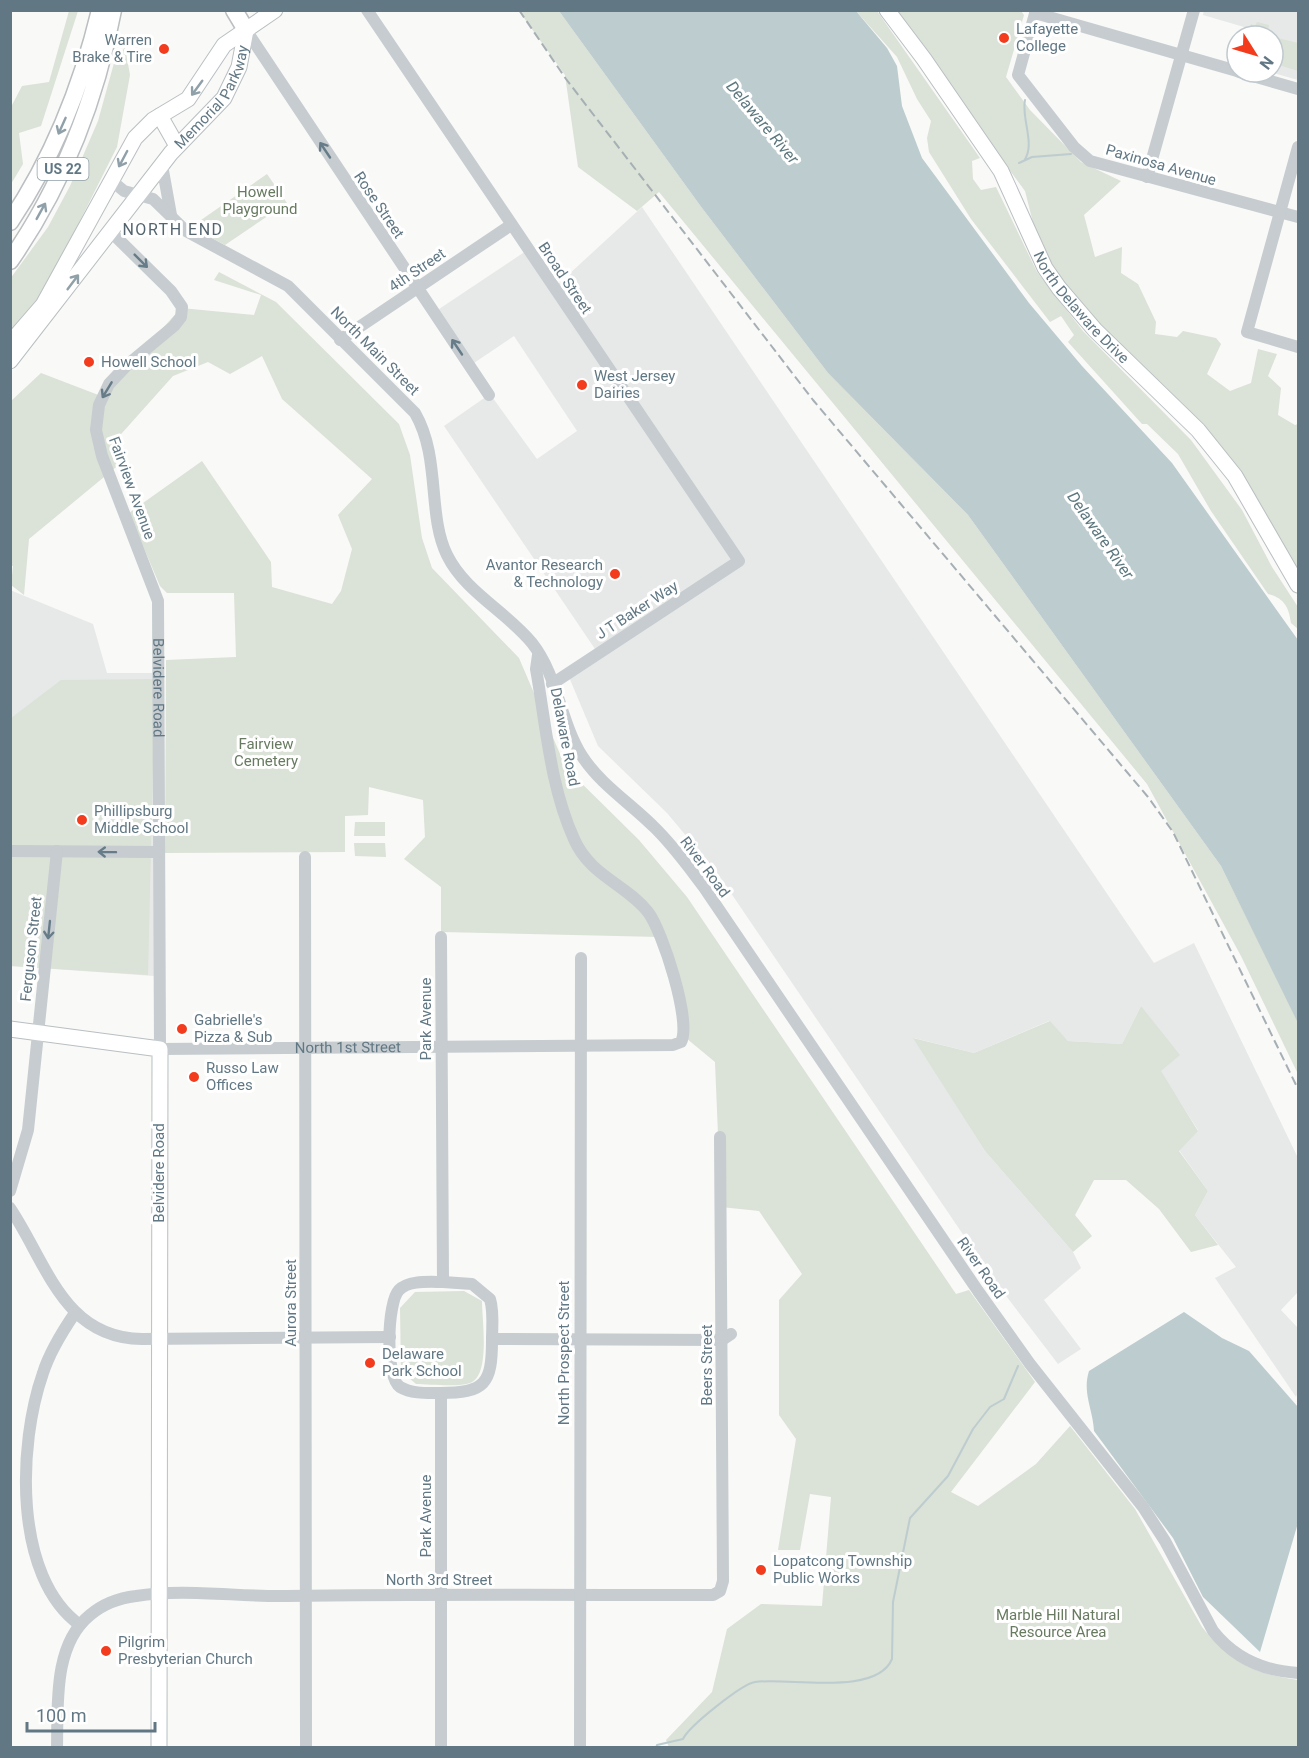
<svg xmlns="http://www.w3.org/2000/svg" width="1309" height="1758" font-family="Roboto,sans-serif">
<rect width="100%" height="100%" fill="#f9f9f7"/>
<path fill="#e7e9e8" d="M1204 10 1298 11V80L1270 72H1273V36H1242L1244 27 1203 15Z
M642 207 1154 963 1194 943 1298 1158V1292L1281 1310 1298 1328V1392L1296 1397 1215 1278 1236 1267 1195 1215 1208 1191 1179 1150 1198 1130 1160 1071 1141 1006 1122 1044 1068 1041 1049 1021 974 1053 914 1038 985 1151 1073 1252 1081 1268 1044 1300 1081 1349 1058 1364 994 1280 718 874 667 813 598 746 566 670 595 649 444 426 490 394 537 459 577 431 514 336 468 367 433 313 529 249 555 287Z
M10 590 93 624 107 673H154V976L11 966Z"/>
<path fill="#dbe2d7" d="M69 11H78L41 126 19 133 23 164 11 184V107L22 86 49 82Z
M519 11H559L702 208 828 373 968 515 1221 866 1298 1020V1074L1241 956 1147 784 659 192 637 211 578 167 565 75Z
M856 11H877L980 158 972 161 973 179 981 190 996 187 1037 272 1083 331 1191 440 1242 510 1272 567 1298 607V629L1291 623C1289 607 1284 598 1268 594L1211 511 1178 454 1147 424H1142L1068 342 1074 335 1061 316 1050 322 971 219 929 152 927 138 931 121 917 99 897 57Z
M892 11H1021L1024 15 1006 77 1030 110 1081 162 1121 181 1084 215 1095 257 1122 247 1121 273 1138 284 1156 322 1155 334 1177 337 1183 331 1216 338 1221 344 1207 374 1230 391 1251 383 1258 349 1277 354 1268 376 1281 388 1278 415 1295 425 1298 424V578L1213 437 1183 404 1086 316 1058 277 1037 238 1025 191Z
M1257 22 1269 25 1268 32 1271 36H1248L1251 24 1255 26Z
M1278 38 1298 43V71L1273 63Z
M125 47 130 75 117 147 41 298 11 331 10 279 48 227 70 186 98 121 114 63Z
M267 174 287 203 225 245 191 227Z
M219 272 276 302 399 424 410 455 422 538 432 568 519 658 566 768 639 840 687 897 956 1294 969 1290 1035 1382 951 1492 978 1506 1036 1464 1070 1426 1135 1509 1202 1627C1230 1662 1254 1674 1298 1680V1747H669L666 1740 712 1692 727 1629 761 1604 822 1606 831 1497 810 1494 800 1550H778L796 1439 779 1415V1300L802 1274 759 1211 721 1207 715 1062 686 1038 660 937 441 932V887L404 859 425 837 423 800 369 787 368 815 345 816V852L165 853 166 660 236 657 234 593H167L160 586 129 513 202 461 271 562 272 587 332 604 341 591 352 549 338 515 372 479 282 399 262 356 230 374 208 362 173 376 114 442 121 463 29 539 24 595 11 585 13 566 10 565 11 401 41 373 101 396 181 308 254 315 261 295 214 280Z
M155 679 148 975 11 966V718L61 680Z
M355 822H385V836H354Z
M354 843H385L386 857 355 856Z
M1141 1006 1180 1055 1161 1071 1198 1131 1179 1151 1208 1191 1195 1215 1218 1245 1191 1252 1159 1209 1126 1180H1094L1075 1215 1092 1236 1073 1252 985 1151 913 1038 974 1053 1050 1021 1068 1041 1122 1044Z
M464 1291 482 1301C482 1320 490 1372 472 1382 462 1388 429 1384 416 1384L401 1371 400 1308 415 1292Z"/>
<path fill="#bdcccf" d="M559 11H856L887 48 897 66 902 106 922 158 1029 303 1082 366 1172 463 1298 640V1023L1221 866 968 515 828 373 702 208Z
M1184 1312 1222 1338 1249 1351 1298 1407V1523L1260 1652 1203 1597 1173 1538 1094 1431C1093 1409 1082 1393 1089 1371Z"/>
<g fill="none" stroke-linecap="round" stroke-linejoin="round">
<path stroke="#bdcccf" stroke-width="2" d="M1024 161C1036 144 1021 119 1025 100
M1019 163 1032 157 1071 154
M656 1748 657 1745 683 1739C689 1726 742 1684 755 1682 788 1677 876 1697 892 1659L893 1602 910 1518 948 1476 973 1429 990 1407 1004 1399 1018 1366"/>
<g stroke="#b9bfc2" stroke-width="17">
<g id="major">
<path id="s2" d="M887 10 924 59 1001 171 1045 268 1059 288 1095 330 1198 430 1235 476 1298 585"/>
<path d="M160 116 177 146"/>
<path d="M10 343 43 305 135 138 153 120 188 99 224 45 275 10"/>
<path id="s3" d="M10 361 171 153 224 98 239 67 246 30"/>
<path d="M10 1029 160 1049 159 1748"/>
</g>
</g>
<g stroke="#bbbfc2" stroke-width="19">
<path id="highway" d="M234 10 246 30
M10 222C53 158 82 85 100 10
M10 261C62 186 96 100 113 10"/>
</g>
<g stroke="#c6cccf" stroke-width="12">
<path d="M367 10 739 561 552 684"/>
<path d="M1036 10 1018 75 1074 147 1090 161 1298 217"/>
<path d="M1035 13 1237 71"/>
<path d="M246 30 489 395"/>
<path d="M1239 72 1298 89"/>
<path d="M1298 147 1247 332 1298 347"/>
<path d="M162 165 171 215"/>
<path d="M1147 177 1194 10"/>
<path d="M112 181 124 191 153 199 186 231 288 286 415 413C441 458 427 514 447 555 465 592 507 612 532 643 558 676 560 721 582 756 600 784 630 803 653 826 672 844 687 865 703 886L978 1291 1030 1364 1143 1507 1165 1541 1213 1631C1235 1659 1264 1671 1298 1673"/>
<path id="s1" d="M110 231 171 291 182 307 181 317 174 326 127 365 109 384 99 405 96 430 102 456 158 601 160 1049 673 1045 681 1042C692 1022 662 930 648 912 626 884 590 876 574 839 550 786 546 725 536 669L538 655"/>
<path d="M340 340 511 225"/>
<path d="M10 851 157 852"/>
<path d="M305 857 306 1748"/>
<path d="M441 937 443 1282"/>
<path d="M10 1191 28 1130 57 851"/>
<path d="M10 1208C47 1263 63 1338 142 1339L390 1337"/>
<path d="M443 1282 472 1284 490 1299C494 1312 492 1326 492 1340 492 1384 485 1393 440 1393 427 1393 412 1394 400 1387 385 1377 387 1302 399 1290 409 1280 429 1282 443 1282Z"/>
<path d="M75 1313C62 1332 50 1351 43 1373 18 1444 13 1577 80 1625"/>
<path d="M492 1339 722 1340 731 1334"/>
<path d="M441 1393V1748"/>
<path d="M57 1748C58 1705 53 1645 90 1615 103 1604 119 1598 136 1596 184 1588 237 1597 286 1596 428 1594 571 1595 713 1595L720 1591 723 1581 720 1137"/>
<path d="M580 1748 581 958"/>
</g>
<use href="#major" stroke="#fff" stroke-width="15"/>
<use href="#highway" stroke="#fff" stroke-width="16"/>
<path stroke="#a6afb4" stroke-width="2" stroke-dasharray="9 4.5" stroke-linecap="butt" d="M519 10 566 79 813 400 1148 797 1173 832 1298 1089"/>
</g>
<defs><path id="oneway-shaft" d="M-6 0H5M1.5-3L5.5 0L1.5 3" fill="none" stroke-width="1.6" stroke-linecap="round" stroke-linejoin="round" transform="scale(1.5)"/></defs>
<g stroke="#90a0a9">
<use href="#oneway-shaft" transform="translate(197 88) rotate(126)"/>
<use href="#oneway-shaft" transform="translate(62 126) rotate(114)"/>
<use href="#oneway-shaft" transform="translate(123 159) rotate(118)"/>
<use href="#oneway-shaft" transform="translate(41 211) rotate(-61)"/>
<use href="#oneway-shaft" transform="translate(73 282) rotate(-53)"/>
</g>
<g stroke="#667c88">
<use href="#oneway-shaft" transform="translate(325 150) rotate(-124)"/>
<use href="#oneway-shaft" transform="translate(141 261) rotate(45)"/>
<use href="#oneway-shaft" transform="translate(457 347) rotate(-124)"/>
<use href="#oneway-shaft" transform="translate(107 390) rotate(121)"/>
<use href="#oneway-shaft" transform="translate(107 852) rotate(-179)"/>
<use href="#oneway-shaft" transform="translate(49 930) rotate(96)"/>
</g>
<g fill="#f33c1d" stroke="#fff" stroke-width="2">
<circle cx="1004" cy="38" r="6"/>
<circle cx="164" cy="49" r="6"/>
<circle cx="89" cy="362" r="6"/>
<circle cx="582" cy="385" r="6"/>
<circle cx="615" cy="574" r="6"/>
<circle cx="82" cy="820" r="6"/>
<circle cx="182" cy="1029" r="6"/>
<circle cx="194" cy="1077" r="6"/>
<circle cx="370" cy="1363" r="6"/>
<circle cx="761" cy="1570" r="6"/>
<circle cx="106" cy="1651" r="6"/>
</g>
<g text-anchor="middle" stroke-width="6" stroke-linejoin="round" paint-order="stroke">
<rect fill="#fff" stroke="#90a0a9" stroke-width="1.5" x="37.5" y="158" width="51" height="22" rx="4.5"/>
<g font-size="14" font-weight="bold" fill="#617884">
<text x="63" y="174">US 22</text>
</g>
<g font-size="15" fill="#617884" stroke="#fff" text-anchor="start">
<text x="1016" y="34">Lafayette<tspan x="1016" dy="17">College</tspan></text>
<text x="152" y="45" text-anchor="end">Warren<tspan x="152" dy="17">Brake &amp; Tire</tspan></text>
<text x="101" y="367">Howell School</text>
<text x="594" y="381">West Jersey<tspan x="594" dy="17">Dairies</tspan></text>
<text x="603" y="570" text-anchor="end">Avantor Research<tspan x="603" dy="17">&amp; Technology</tspan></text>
<text x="94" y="816">Phillipsburg<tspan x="94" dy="17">Middle School</tspan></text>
<text x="194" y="1025">Gabrielle's<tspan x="194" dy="17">Pizza &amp; Sub</tspan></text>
<text x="206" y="1073">Russo Law<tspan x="206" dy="17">Offices</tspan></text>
<text x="382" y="1359">Delaware<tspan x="382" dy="17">Park School</tspan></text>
<text x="773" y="1566">Lopatcong Township<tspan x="773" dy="17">Public Works</tspan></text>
<text x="118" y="1647">Pilgrim<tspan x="118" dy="17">Presbyterian Church</tspan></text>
</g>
<g font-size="15" fill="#617884" stroke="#fff">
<text dy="5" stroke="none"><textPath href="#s3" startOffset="334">Memorial Parkway</textPath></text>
<text transform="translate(1161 165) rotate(16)" y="5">Paxinosa Avenue</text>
<text transform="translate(379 205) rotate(56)" y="5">Rose Street</text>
<text transform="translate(417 270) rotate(-34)" y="5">4th Street</text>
<text transform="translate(565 278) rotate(56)" y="5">Broad Street</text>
<text dy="5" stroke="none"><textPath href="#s2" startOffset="357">North Delaware Drive</textPath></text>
<text transform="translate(375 351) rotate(45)" y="5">North Main Street</text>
<text transform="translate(132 488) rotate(70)" y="5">Fairview Avenue</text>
<text transform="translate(637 610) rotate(-33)" y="5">J T Baker Way</text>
<text dy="5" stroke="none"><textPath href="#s1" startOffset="531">Belvidere Road</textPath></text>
<text transform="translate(565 737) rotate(79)" y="5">Delaware Road</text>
<text transform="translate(705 867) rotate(53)" y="5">River Road</text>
<text transform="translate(31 949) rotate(-84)" y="5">Ferguson Street</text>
<text transform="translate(426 1019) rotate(-90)" y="5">Park Avenue</text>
<text dy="5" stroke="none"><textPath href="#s1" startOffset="1080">North 1st Street</textPath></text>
<text transform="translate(159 1173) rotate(-90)" y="5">Belvidere Road</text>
<text transform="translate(981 1268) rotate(55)" y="5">River Road</text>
<text transform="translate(291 1303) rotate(-90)" y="5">Aurora Street</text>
<text transform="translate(564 1353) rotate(-90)" y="5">North Prospect Street</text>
<text transform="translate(707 1365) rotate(-90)" y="5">Beers Street</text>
<text transform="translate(426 1516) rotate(-90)" y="5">Park Avenue</text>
<text x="439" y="1585">North 3rd Street</text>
</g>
<g font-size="15" fill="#687b61" stroke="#fff">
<text x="260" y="197">Howell<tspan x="260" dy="17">Playground</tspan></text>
<text x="266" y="749">Fairview<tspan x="266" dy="17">Cemetery</tspan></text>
<text x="1058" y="1620">Marble Hill Natural<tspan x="1058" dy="17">Resource Area</tspan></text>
</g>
<g font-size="16" font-style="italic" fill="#5c787e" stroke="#fff">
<text transform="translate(763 122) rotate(50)" y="6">Delaware River</text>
<text transform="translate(1101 535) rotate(55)" y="6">Delaware River</text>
</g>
<g font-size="16" letter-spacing="1.5" fill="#54656f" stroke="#fff">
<text x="173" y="235">NORTH END</text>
</g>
</g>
<rect width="1309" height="1758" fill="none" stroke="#617884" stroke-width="24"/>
<g transform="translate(1255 54) rotate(127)"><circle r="28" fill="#ffffff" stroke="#c0c9ce" stroke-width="1.5"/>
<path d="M0-4.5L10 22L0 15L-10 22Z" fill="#f33c1d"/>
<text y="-9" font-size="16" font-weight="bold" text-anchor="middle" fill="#617884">N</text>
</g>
<path d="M27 1722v9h128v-9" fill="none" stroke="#617884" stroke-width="3"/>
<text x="36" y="1722" font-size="18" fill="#617884" stroke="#ffffff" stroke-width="4.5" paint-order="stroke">100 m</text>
</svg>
